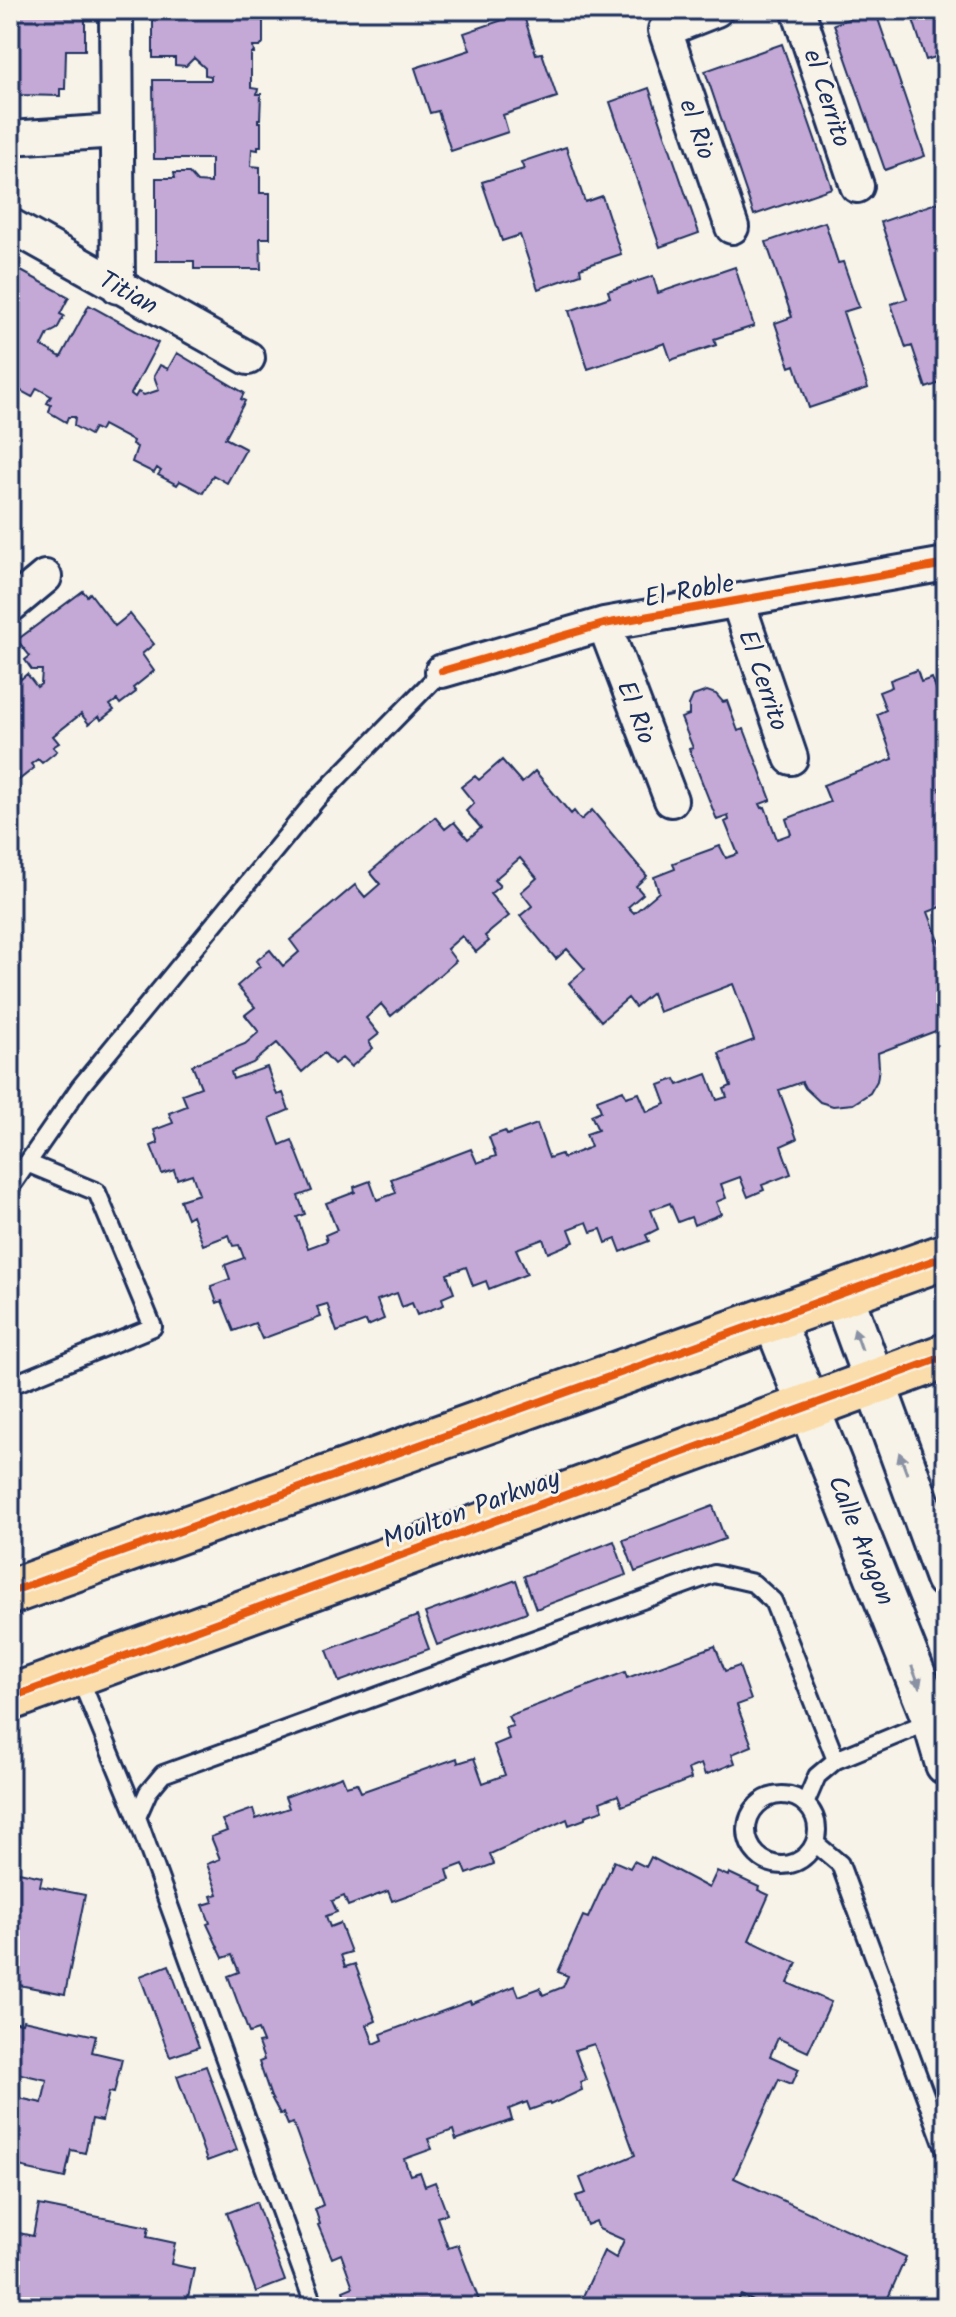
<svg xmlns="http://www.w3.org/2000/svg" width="956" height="2317" font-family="Kalam,sans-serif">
<rect width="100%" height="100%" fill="#f7f3e8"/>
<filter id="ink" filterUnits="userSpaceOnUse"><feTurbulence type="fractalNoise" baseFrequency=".0125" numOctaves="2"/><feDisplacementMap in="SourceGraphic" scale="16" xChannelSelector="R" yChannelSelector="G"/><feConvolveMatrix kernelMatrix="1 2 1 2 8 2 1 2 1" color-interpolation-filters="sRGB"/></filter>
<g filter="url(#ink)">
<path fill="#c4a8d5" stroke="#1b2f5e" stroke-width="2" fill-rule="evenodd" d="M10 10H85V50H66L65 89H60V96L18 95V47L11 49 10 78Z
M156 10H263V43L260 47H253L254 53H251V88L258 89 257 94H261L260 119H258V122H261V146H258V150L252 149 251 166 260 167V193H270V238H260L261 269H194V261H156V178H175L174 173H189L197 182 211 183V159H154L153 80H211V76L205 75V68L194 58 186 66 175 65V58H153V18H156Z
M875 10 925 156 885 170 834 24Z
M910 10H946V58L945 54 926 60Z
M523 13 536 54 542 53 557 97 503 115 508 132 451 151 438 111 430 113 415 68 470 50 464 33Z
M782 44 832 188 754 215 705 71Z
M649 88 699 233 660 247 610 102Z
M566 147 585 202 602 196 621 254 580 268 581 274 538 289 520 235 502 241 482 182 524 169 521 162Z
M939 202 946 221V381L926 388 912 346 906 348 891 304 907 299 881 222Z
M825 222 838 263 843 262 859 307 843 312 868 388 809 408 795 365 790 367 775 323 792 317 766 242Z
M10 265 69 297 60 314 64 316 57 329 48 334 42 346 61 357 89 305 158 343 131 394 135 397 138 392 144 395 159 390 154 376 160 365 168 369 177 353 244 393 241 399 245 401 225 438 246 449 227 483 213 475 203 493 180 481 177 485 158 475 161 471 157 468 154 473 132 462 137 447 132 444 133 441 103 425 100 431 94 428 90 435 74 426 75 417H68L66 422 49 412 51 405 47 403 51 396 37 388 32 397 10 385Z
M735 267 754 326 714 339 716 345 671 360 665 343 588 369 569 311 610 297 608 291 653 276 658 293Z
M83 591 87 596 90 593 115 626 130 614 154 644 142 654 154 671 133 688 136 692 120 704 117 700 110 705 114 710 101 720 99 716 89 724 81 714 53 736 59 743 53 747 57 751 42 763 38 759 31 764 34 768 19 780 16 776 12 779 10 777V664L21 679 27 674 37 687 41 684 42 670H32L25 660 30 656 17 640Z
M917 670 921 682 932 678 937 691 946 688V785L939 788 946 804V905L928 912 946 959V1027L878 1053 879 1067 877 1081 870 1093 853 1104 833 1106 820 1102 805 1088 802 1082 779 1090 797 1139 781 1146 791 1174 762 1185 764 1190 748 1197 740 1177 721 1184 726 1198 716 1202 721 1214 694 1225 691 1217 678 1222 670 1203 651 1210 658 1229 646 1235 649 1241 621 1252 616 1239 606 1243 601 1229 591 1232 587 1222 569 1229 574 1242 548 1253 543 1239 516 1249 527 1274 489 1289 486 1281 473 1286 466 1267 447 1274 454 1293 442 1298 444 1305 417 1315 412 1303 402 1307 397 1293 377 1300 384 1319 368 1326 366 1321 337 1332 327 1304 317 1307 321 1317 262 1339 255 1323 234 1331 222 1301 217 1303 211 1286 230 1279 225 1265 244 1258 239 1245 233 1246 229 1235 203 1245 192 1215 187 1218 180 1200 199 1194 192 1174 177 1179 174 1170 162 1174 151 1146 158 1143 154 1130 173 1123 169 1113 187 1106 182 1094 201 1087 192 1065 245 1044 259 1032 245 1015 255 1007 237 986 260 966 256 961 270 950 283 966 299 952 290 940 355 885 365 897 380 884 370 872 435 817 445 829 454 822 468 839 481 828 466 811 474 803 461 787 475 776 479 780 502 760 522 783 535 771 571 814 574 811 581 820 592 810 647 876 636 886 643 894 628 907 634 913 659 892 654 877 675 869 673 863 720 846 726 858 738 854 725 822 729 820 728 816 717 820 689 749 693 748 681 718 689 715V705L693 696 707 691 716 694 723 702 727 701 738 731 744 729 771 800 760 804 762 808 765 807 777 839 791 834 786 819 830 802 823 785 893 759 877 714 886 710 879 692 892 687 890 680ZM520 858 537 878 521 892 532 906 520 916 556 959 567 949 585 969 569 983 601 1021 628 998 635 1007 652 993 659 1012 733 984 754 1040 719 1053 731 1086 724 1089 727 1097 717 1100 707 1074 678 1085 675 1079 659 1085 666 1104 647 1112 639 1093 626 1097 623 1090 597 1100 601 1111 591 1115 598 1130 586 1134 591 1147 563 1158 561 1154 549 1158 537 1124 507 1135 505 1131 489 1137 496 1156 477 1163 471 1149 391 1179 396 1193 377 1200 370 1181 354 1187 355 1192 326 1203 337 1230 325 1235 327 1241 308 1248 297 1217 305 1214 298 1196 312 1191 292 1140 280 1145 270 1118 289 1110 283 1093 277 1095 267 1067 233 1079 231 1072 253 1063 277 1043 302 1072 324 1053 334 1064 342 1058 351 1067 373 1048 369 1042 379 1034 366 1018 381 1004 391 1016 456 961 447 949 462 936 476 952 489 941 485 936 509 916 490 894 500 886 494 880Z
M713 1506 725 1539 635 1572 623 1540Z
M614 1541 626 1575 536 1609 524 1576Z
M516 1580 527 1612 437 1645 425 1613Z
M417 1616 429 1649 339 1682 327 1650Z
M715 1646 725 1671 739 1666 751 1700 737 1705 752 1746 732 1754 735 1763 705 1775 701 1764 688 1769 691 1779 622 1806 618 1795 600 1802 603 1810 585 1816V1819L569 1825 567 1819 490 1854 494 1864 467 1874 463 1864 447 1870 450 1880 392 1901 388 1891 348 1906 344 1896 332 1901 337 1912 326 1916 330 1927 340 1923 351 1952 341 1955 345 1967 355 1964 376 2021 367 2025 374 2044 383 2040 381 2034 470 2001 471 2004 515 1986 519 1996 540 1988 543 1995 563 1987 568 1976 558 1972 583 1916 588 1918 614 1861 630 1868 634 1861 646 1867 651 1857 709 1888 717 1871 728 1876 729 1873 759 1887 758 1890 769 1895 749 1940 797 1963 788 1983 831 2002 808 2052 778 2038 770 2056 799 2069 792 2084 779 2079 734 2178 906 2257 884 2307H754L756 2302 741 2295 737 2303 738 2307H578L604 2251 616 2258 624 2240 599 2229 596 2221 587 2225 576 2196 586 2193 580 2178 635 2155 594 2044 575 2050 586 2080 580 2082 582 2090 550 2105 549 2103 530 2110 527 2102 509 2109 512 2120 456 2140 453 2130 428 2139 432 2149 404 2159 410 2175 420 2172 425 2186 435 2182 447 2214 437 2217 448 2248 458 2245 480 2303 469 2307H349L343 2291 353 2287 341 2254 332 2258 318 2225 320 2224 315 2209 323 2205 293 2123 288 2125 283 2113 280 2114 271 2097 259 2062 264 2060 258 2043 263 2042 258 2030 249 2033 228 1976 239 1972 232 1955 223 1958 207 1924 210 1923 203 1905 213 1902 211 1896 218 1894 207 1864 220 1859 211 1837 227 1831 222 1820 253 1809 256 1819 289 1808 285 1797 342 1776 346 1786 357 1783 361 1792 457 1758 458 1763 474 1758 483 1783 505 1775 494 1745 509 1739 505 1728 513 1726 508 1716 625 1672 627 1678Z
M10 1870 42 1877 40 1886 85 1895 65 1994 19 1985 17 1994 10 1992Z
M169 1965 199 2047 170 2057 140 1976Z
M23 2020 96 2036 92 2052 122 2059 114 2093 109 2092 102 2121 92 2119 85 2153 71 2150 65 2178 28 2170V2168L10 2164V2096L42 2103 47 2080 12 2072 16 2054 10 2052 11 2021 22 2023Z
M206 2066 237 2150 207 2161 177 2076Z
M256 2202 285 2281 256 2292 227 2213Z
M39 2205 149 2227 147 2237 175 2243 171 2264 194 2269 186 2307H37L38 2301 10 2294V2231L33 2236Z"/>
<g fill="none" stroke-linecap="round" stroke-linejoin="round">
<g stroke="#1b2f5e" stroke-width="22">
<path id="service" d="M10 1188 80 1087 316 800 442 671
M19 1382 153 1327 97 1192 27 1163
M78 1674 137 1817 315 2307
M747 1830a35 35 0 1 1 70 0a35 35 0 1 1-70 0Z
M805 1804 817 1776 836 1760 933 1720
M137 1817 148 1792 163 1774 714 1574 753 1583 773 1601 836 1760
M815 1843 840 1864 946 2152"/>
</g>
<g stroke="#1b2f5e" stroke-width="38">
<path id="minor" d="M116 10 118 287
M716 10 665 30 732 227
M798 10 857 186
M10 138 117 131
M10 225 248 358
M738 602 791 758
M10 606 45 577
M604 624 671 800
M442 671 604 624 946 564"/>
</g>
<g stroke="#1b2f5e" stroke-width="46">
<path id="tertiary" d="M842 1293 946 1578
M773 1318 933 1720 946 1764"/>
</g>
<g stroke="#1b2f5e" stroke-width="50">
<path id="primary" d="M10 1592 946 1256
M10 1698 946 1356"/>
</g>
<use href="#service" stroke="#f7f3e8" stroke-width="16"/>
<use href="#minor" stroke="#f7f3e8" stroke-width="32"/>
<use href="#tertiary" stroke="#f7f3e8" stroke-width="40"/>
<use href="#primary" stroke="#faddab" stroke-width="44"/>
<g stroke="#f7f3e8" stroke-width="13">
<path id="cycleway" d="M442 671 604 624 946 564
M10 1592 946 1256
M10 1698 946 1356"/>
</g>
<use href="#cycleway" stroke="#e8590c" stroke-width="8"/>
</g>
<defs><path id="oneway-solid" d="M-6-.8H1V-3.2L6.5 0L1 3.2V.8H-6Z" transform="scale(2)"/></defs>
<g fill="#8991a3">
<use href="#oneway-solid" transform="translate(858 1339) rotate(-109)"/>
<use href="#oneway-solid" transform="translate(903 1463) rotate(-110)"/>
<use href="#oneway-solid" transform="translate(916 1677) rotate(69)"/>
</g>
</g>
<g text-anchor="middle" stroke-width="6" stroke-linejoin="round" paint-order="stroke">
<g font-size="26" fill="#1b2f5e" stroke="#f7f3e8">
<text transform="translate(828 98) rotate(72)" y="9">el Cerrito</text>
<text transform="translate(698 129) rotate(71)" y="9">el Rio</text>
<text transform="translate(129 292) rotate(29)" y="9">Titian</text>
<text transform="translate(689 590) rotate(-10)" y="9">El Roble</text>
<text transform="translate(764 680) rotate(71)" y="9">El Cerrito</text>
<text transform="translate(637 712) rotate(69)" y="9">El Rio</text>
<text transform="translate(471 1508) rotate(-20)" y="9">Moulton Parkway</text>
<text transform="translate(862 1540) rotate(68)" y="9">Calle Aragon</text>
</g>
</g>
<rect width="956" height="2317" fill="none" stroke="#f7f3e8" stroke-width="40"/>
<rect x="20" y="20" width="916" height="2277" fill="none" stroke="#1b2f5e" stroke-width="3" filter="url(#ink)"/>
</svg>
